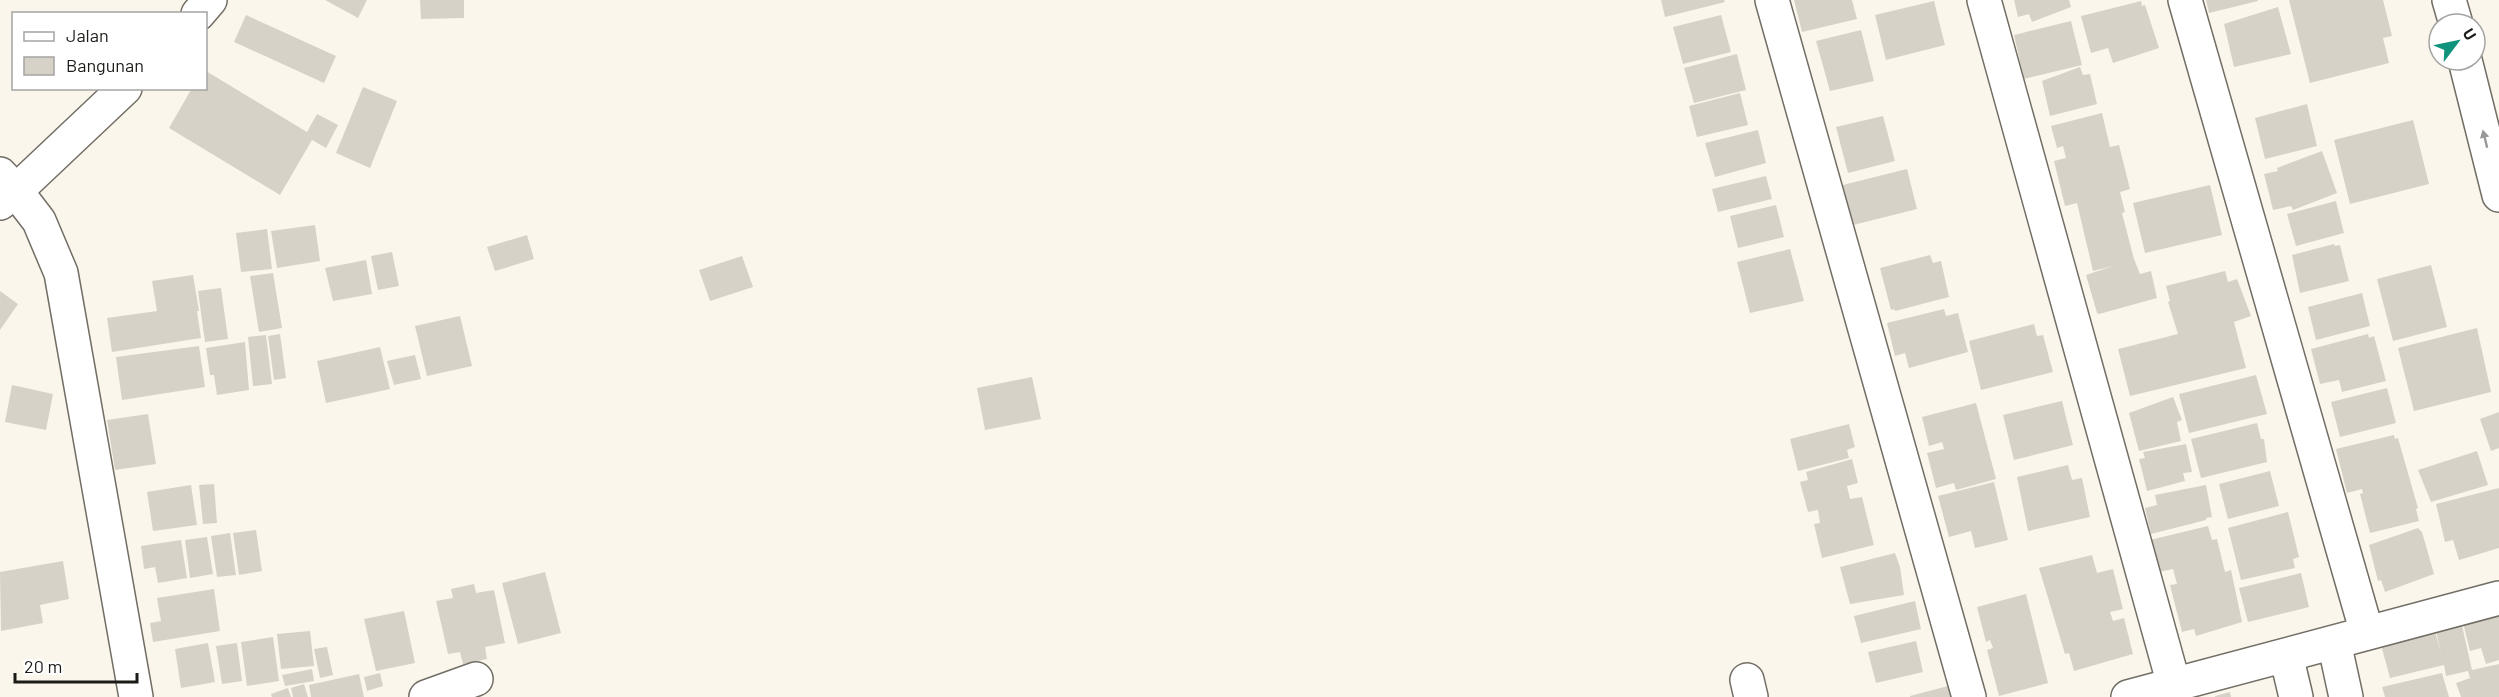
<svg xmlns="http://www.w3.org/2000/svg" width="2499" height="697" font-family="Barlow,sans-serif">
<rect width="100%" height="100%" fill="#fbf6ec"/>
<path fill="#d7d2c8" d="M325 0H367L358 18Z
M420 0H464V18L421 19Z
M1661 0H1724L1725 2 1665 17Z
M1794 0H1852L1857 19 1802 32Z
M2014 0H2069L2071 7 2032 22 2029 14 2018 17Z
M2206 0H2258V1L2209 13Z
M2289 0H2383L2392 36 2383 38 2389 63 2310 83Z
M1934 1 1945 45 1886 60 1875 15Z
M2141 1 2142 6 2145 5 2159 48 2113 63 2108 48 2091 53 2081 16Z
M2278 7 2291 54 2234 67 2224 24Z
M246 15 336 56 324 83 234 42Z
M1721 15 1731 52 1683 64 1673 27Z
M2071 21 2082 65 2024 79 2014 35Z
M1861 30 1874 81 1830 91 1816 41Z
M1737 54 1746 90 1694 103 1684 68Z
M2080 67 2083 75 2090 74 2097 104 2050 116 2042 81Z
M206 71 307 132 317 114 338 125 326 148 312 140 280 195 169 128 192 88H206Z
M363 87 397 101 370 168 336 153Z
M1740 93 1748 125 1697 137 1689 106Z
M2307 104 2317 146 2265 159 2255 118Z
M2102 113 2110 147 2119 145 2130 189 2120 192 2125 212 2122 213 2134 259 2140 274 2151 271 2157 298 2099 314 2097 313 2086 275 2113 266 2093 271 2077 203 2065 206 2054 161 2066 158 2063 146 2057 148 2051 126Z
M1883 116 1895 161 1848 173 1836 127Z
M2413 120 2429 184 2350 204 2334 140Z
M1758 130 1766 163 1715 177 1705 143Z
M2322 151 2337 193 2293 210 2291 206 2273 210 2264 174 2278 171 2277 168Z
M1907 169 1917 209 1853 225 1843 185Z
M1766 176 1772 199 1718 212 1712 189Z
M2210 185 2222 235 2145 253 2133 203Z
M2336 201 2344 233 2296 246 2287 214Z
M1776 205 1784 237 1738 248 1730 216Z
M315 225 320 261 277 268 271 231Z
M267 229 272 269 241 272 236 233Z
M527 235 534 259 495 271 487 247Z
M2334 244 2335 246 2340 245 2349 281 2300 293 2292 255Z
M1790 249 1804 301 1750 313 1737 262Z
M392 252 399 286 378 290 371 256Z
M1930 255 1933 263 1941 261 1949 297 1895 311 1894 309 1891 310 1880 268Z
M742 256 753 287 710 301 699 270Z
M366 260 372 294 333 301 325 268Z
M2431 265 2447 327 2393 341 2377 279Z
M2225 271 2228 282 2237 279 2251 316 2234 322 2246 368 2130 396 2118 349 2178 334 2168 302 2170 301 2166 286Z
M273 273 282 328 259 332 250 276Z
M193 275 199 311H197L201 338 112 352 107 318 157 311 152 281Z
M221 288 228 339 205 342 198 291Z
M0 291 18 304 0 330Z
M2362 293 2370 326 2316 340 2308 307Z
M1944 309 1946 316 1958 313 1968 352 1909 368 1905 353 1895 356 1887 323Z
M460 316 472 366 427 376 415 326Z
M2034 324 2037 336 2043 335 2053 372 1981 390 1969 341Z
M2477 328 2491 392 2414 411 2398 348Z
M280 334 286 378 274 380 268 336Z
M2368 334 2369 338 2374 336 2386 381 2342 392 2339 380 2320 384 2311 349Z
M266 335 272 384 253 386 248 337Z
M245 342 249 390 217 395 214 375H210L206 348Z
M199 346 205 387 122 400 116 357Z
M380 347 390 389 326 403 317 361Z
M415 355 421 379 394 385 387 361Z
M2256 375 2267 414 2189 433 2179 394Z
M1032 377 1041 419 985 430 977 388Z
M12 385 53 394 46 430 5 422Z
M2387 388 2396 423 2340 437 2331 402Z
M2173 397 2182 420 2177 422 2181 441 2139 451 2129 413Z
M2062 401 2073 445 2014 460 2003 415Z
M1976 403 1996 479 1956 490 1954 483 1936 488 1927 453 1944 449 1942 442 1929 446 1922 417Z
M2499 412V448L2491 451 2480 419Z
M148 414 156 464 115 470 107 420Z
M2257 423 2261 439H2264L2267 462 2201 478 2191 439Z
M1849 424 1855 447 1847 450 1849 458 1798 471 1790 439Z
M2394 435 2395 439 2398 438 2418 508 2416 509 2419 521 2370 533 2360 494 2363 493 2362 489 2347 493 2336 449Z
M2186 444 2192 472 2183 473 2185 481 2147 491 2139 459 2145 458 2143 452Z
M2477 451 2488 485 2431 502 2418 470Z
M1852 459 1858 483 1847 486 1850 499 1862 497 1874 545 1822 558 1814 524 1820 523 1818 510 1808 512 1800 482 1808 480 1806 472Z
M2068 465 2072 480 2082 478 2090 517 2028 531 2017 477Z
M2270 471 2279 506 2228 519 2219 484Z
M1994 482 2008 540 1975 548 1971 531 1949 537 1938 496Z
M214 484 217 523 203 524 199 485Z
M191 485 197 525 153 531 147 492Z
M2206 485 2212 517 2206 518V520L2151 534 2145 508 2157 505 2155 495Z
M2499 488V548L2459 560 2453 540 2445 542 2436 504Z
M2288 512 2299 557 2293 559 2295 568 2241 580 2228 528Z
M2208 526 2212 540 2217 539 2225 572 2231 570 2242 622 2196 636 2194 629 2182 632 2170 585 2177 584 2173 569 2159 572 2150 540Z
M2418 528 2422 532 2434 574 2385 592 2381 580 2378 581 2369 545Z
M256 530 262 571 239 575 233 533Z
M230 533 236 575 217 577 211 536Z
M207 537 213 574 190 578 185 540Z
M181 540 187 578 158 583 155 567 144 569 141 546Z
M1895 553 1900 567 1904 595 1850 604 1840 567Z
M2092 555 2097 573 2113 569 2123 609 2110 612 2113 621 2124 618 2133 654 2074 671 2069 653 2065 654 2039 568Z
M63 561 69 599 40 605 43 623 1 631 0 572Z
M545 572 561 633 518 644 502 583Z
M2301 573 2309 607 2248 622 2239 588Z
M474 584 476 593 494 590 505 643 485 647 487 659 463 664 460 652 448 654 436 601 453 598 451 589Z
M214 589 220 631 153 642 150 623 161 621 157 598Z
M2026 594 2048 683 1999 696 1987 650 1993 648 1990 640 1986 642 1977 607Z
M1915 601 1921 629 1861 643 1854 616Z
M2499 609V660L2486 664 2481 648 2470 651 2462 619Z
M404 611 415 663 376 671 364 619Z
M2461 621 2472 670 2499 664V697H2461L2456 683 2470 678 2468 671 2446 676 2444 665 2390 678 2380 641 2434 628 2441 653 2435 627Z
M310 631 314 666 281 669 277 634Z
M273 637 279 681 247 686 241 642Z
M1916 641 1923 672 1876 683 1868 652Z
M208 643 215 682 181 688 175 649Z
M237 643 242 681 222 684 216 646Z
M327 647 333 675 320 678 314 649Z
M312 669 314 681 285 686 282 675Z
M380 673 383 686 367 691 364 677Z
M2442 673 2449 697H2385L2382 687Z
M359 674 364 697H311L309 685Z
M304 684 308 697H293L291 688Z
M1948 686 1951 697H1910V696Z
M288 688 291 697H272L271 694Z
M2230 692 2231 697H2215V696Z"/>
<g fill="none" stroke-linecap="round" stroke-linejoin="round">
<g stroke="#726d65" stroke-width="36">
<path id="minor" d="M1772 0 1969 697
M1984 0 2174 685
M2185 0 2367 633
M2449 0 2456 24
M2465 60 2499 195
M0 174 16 191 39 221 61 273 136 697
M2334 642 2346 697
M2286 655 2296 697
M1747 680 1751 697
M426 697 476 679
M2128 697 2499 598"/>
</g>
<g stroke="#726d65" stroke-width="36">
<path id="tertiary" d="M198 14 210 0
M0 203 16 191 125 88"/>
</g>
<use href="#minor" stroke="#fff" stroke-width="33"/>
<use href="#tertiary" stroke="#fff" stroke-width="33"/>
</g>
<defs><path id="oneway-solid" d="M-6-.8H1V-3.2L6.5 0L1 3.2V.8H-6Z" transform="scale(1.5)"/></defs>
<use fill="#999897" href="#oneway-solid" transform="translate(2485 139) rotate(-104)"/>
<rect x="12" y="12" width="195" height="78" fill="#ffffff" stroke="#a5a4a3" stroke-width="1.5"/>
<rect x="24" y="32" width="30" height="9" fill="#ffffff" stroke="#a5a4a3" stroke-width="1.5"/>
<text x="66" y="42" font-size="18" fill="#1d1b18">Jalan</text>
<rect x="24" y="57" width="30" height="18" fill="#d7d2c8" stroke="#a5a4a3" stroke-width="1.5"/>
<text x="66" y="72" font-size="18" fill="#1d1b18">Bangunan</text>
<g transform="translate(2457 42) rotate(58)"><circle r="28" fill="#ffffff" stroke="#a5a4a3" stroke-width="1.5"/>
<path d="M0-4.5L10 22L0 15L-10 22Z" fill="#10937c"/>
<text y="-9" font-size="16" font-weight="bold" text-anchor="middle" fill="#1d1b18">U</text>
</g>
<path d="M15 673v9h122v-9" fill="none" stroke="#1d1b18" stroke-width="3"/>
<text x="24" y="673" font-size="18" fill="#1d1b18" stroke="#ffffff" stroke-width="4.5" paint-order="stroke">20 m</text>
</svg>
